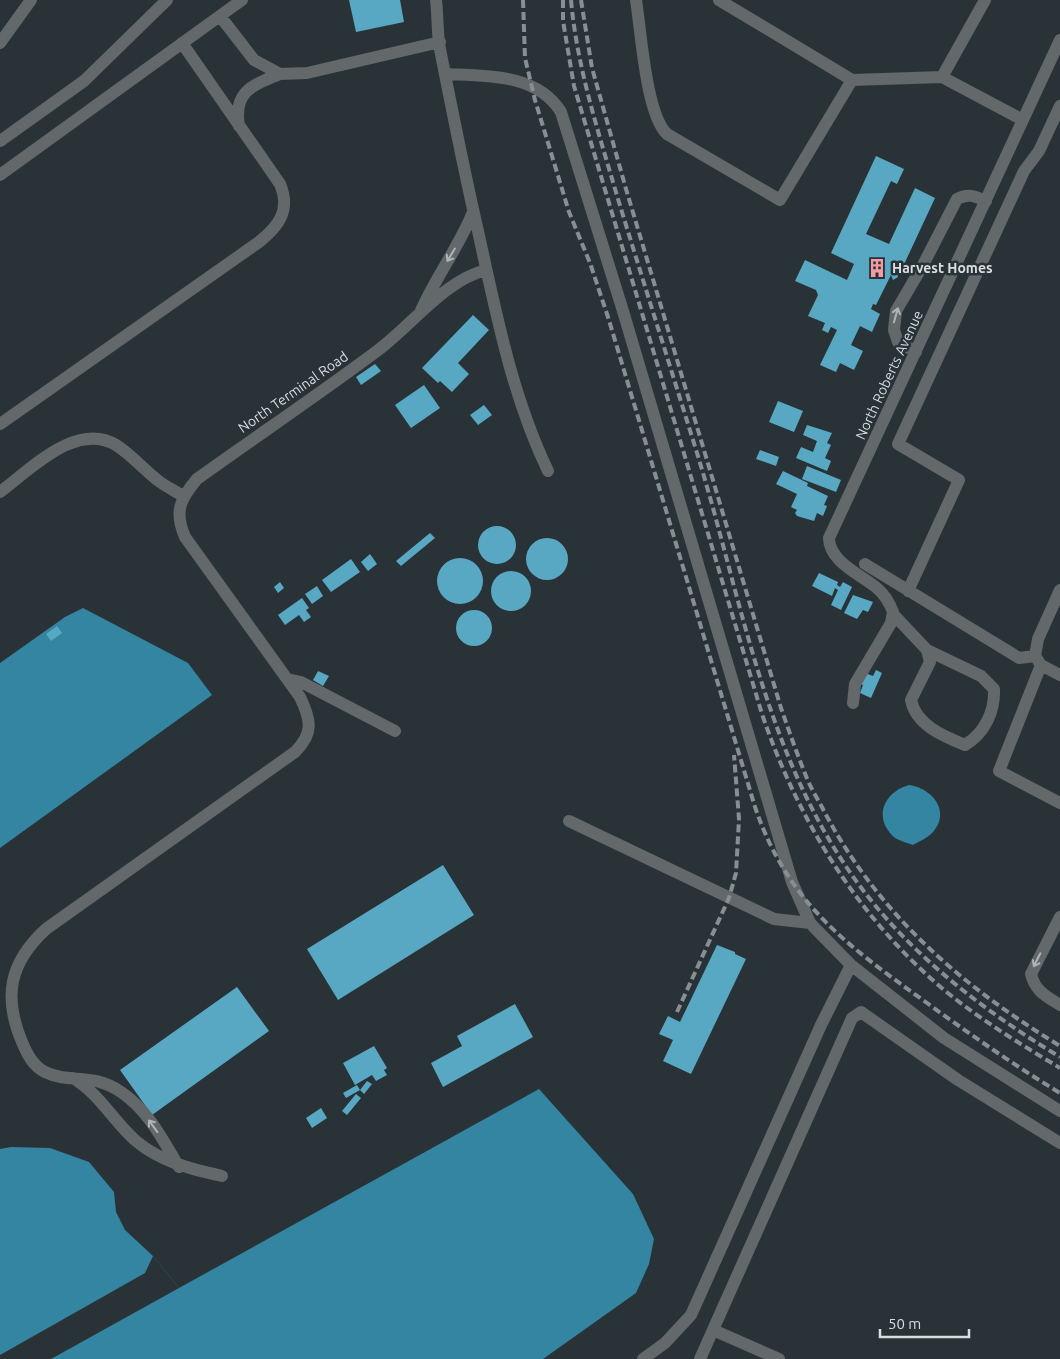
<svg xmlns="http://www.w3.org/2000/svg" width="1060" height="1359" font-family="Ubuntu,sans-serif">
<rect width="100%" height="100%" fill="#293337"/>
<path fill="#3385a1" d="M83 608 188 663 212 695 0 848V663L65 617Z
M909 785C932 788 951 811 933 832 929 837 920 841 913 845 908 843 900 841 895 838 872 818 884 792 909 785Z
M539 1089 633 1194 654 1239 649 1264 636 1293 543 1359H0V1149L11 1147 50 1148 89 1162 114 1192 116 1212 125 1230 153 1256 179 1288Z"/>
<path fill="#293337" d="M153 1256 179 1288 51 1359H0V1355L145 1273Z"/>
<path fill="#58a8c4" d="M349 0H400L404 22 356 32Z
M876 156 904 169 897 184 891 181 866 234 889 244 915 188 935 198 900 273H897L898 277 893 280 891 275 876 305 873 304 871 309 880 314 872 332 860 326 851 345 863 351 854 370 840 363 836 372 820 365 837 330 831 327 828 333 822 330 825 323 808 316 818 295 816 290 795 281 805 260 847 280 854 264 831 253Z
M473 315 489 330 458 363 469 374 452 392 440 381 438 383 422 368Z
M375 364 381 371 361 385 356 377Z
M424 385 440 408 411 428 395 405Z
M778 401 803 411 794 432 769 422Z
M484 405 492 415 478 425 470 415Z
M807 425 832 433 827 443 831 445 825 458 831 461 827 471 796 458 801 447 813 452 817 441 803 435Z
M760 450 779 457 776 466 756 459Z
M807 466 841 480 836 492 802 479Z
M783 471 808 483 807 486 828 496 824 505 827 506 823 516 817 513 814 521 797 516 795 513 797 510 791 507 797 494 776 484Z
M478 545a19 19 0 1 1 38 0a19 19 0 1 1-38 0Z
M430 533 435 538 401 566 396 561Z
M526 559a21 21 0 1 1 42 0a21 21 0 1 1-42 0Z
M370 554 377 564 368 571 361 562Z
M437 581a23 23 0 1 1 46 0a23 23 0 1 1-46 0Z
M351 559 360 572 331 592 322 580Z
M491 591a20 20 0 1 1 40 0a20 20 0 1 1-40 0Z
M819 573 838 582 837 585 840 587 843 582 852 587 841 610 831 605 838 590 835 588 832 596 812 586Z
M280 582 284 588 278 593 274 587Z
M317 586 323 596 312 604 305 594Z
M853 595 873 602 868 612 863 610 857 619 844 613Z
M302 598 309 608 306 610 311 617 304 622 299 615 285 625 278 615Z
M456 628a18 18 0 1 1 36 0a18 18 0 1 1-36 0Z
M57 626 62 633 51 641 46 634Z
M876 670 882 673 871 698 860 693 863 685 860 684 865 673 873 676Z
M318 671 329 676 323 686 313 680Z
M443 865 474 915 338 1000 307 949Z
M717 945 735 952V954L746 959 691 1074 663 1061 673 1040 659 1034 668 1016 680 1022Z
M237 987 269 1031 152 1115 120 1070Z
M515 1004 533 1037 443 1087 431 1063 462 1046 457 1036Z
M374 1046 387 1068 384 1070 387 1075 376 1081 372 1075 355 1085 343 1063Z
M367 1081 372 1084 364 1094 360 1090Z
M357 1085 360 1090 346 1098 343 1093Z
M356 1094 361 1098 347 1115 342 1111Z
M321 1108 327 1118 312 1128 306 1118Z"/>
<g fill="none" stroke-linecap="round" stroke-linejoin="round">
<path stroke="#63686a" stroke-width="12" d="M436 0C438 16 437 34 440 49 452 110 464 171 478 231 496 313 512 396 548 471
M636 0C641 31 646 115 667 134L780 200 852 80 942 77 1023 120
M719 0 852 80
M220 16 254 60 280 74 307 73 440 42
M0 43 31 0
M445 74C485 76 537 73 561 112L623 311 792 882 810 923 851 965 944 1038 1060 1111
M942 77 985 0
M239 126C233 91 253 85 280 74
M0 141 84 81 167 0
M0 175 242 0
M420 313C435 278 459 247 473 212
M916 352 898 342 894 330 896 311 923 265 957 199C968 193 975 196 986 201
M0 424 259 242C279 226 291 210 280 184L182 43
M0 492C30 470 76 421 116 445 132 455 145 471 160 482 167 487 175 491 183 496
M865 564 1019 658 1035 656 1041 665 1060 675
M908 591 959 480 898 444 1024 171 1039 151 1060 106
M894 615 927 650 930 662 911 700C916 725 943 736 965 745 985 733 995 711 994 689L981 676 927 650
M1035 656 1038 639 1060 590
M1041 665 999 771 1060 803
M287 679 301 682 395 731
M853 703 855 684 891 623 893 612C890 604 885 595 878 589 862 575 829 562 829 538L1060 40
M569 821 774 919 810 923
M1060 917 1031 974C1035 991 1046 996 1060 1005
M73 1078C100 1094 113 1121 136 1141 161 1162 191 1169 222 1176
M179 1167C163 1140 148 1110 121 1092 92 1072 70 1084 45 1072 33 1066 27 1054 22 1042 3 997 9 963 46 929L295 752C314 733 311 720 300 697L185 537C174 512 180 499 197 479 257 436 318 395 377 351 411 326 445 280 486 270
M713 1330 779 1359
M643 1359 665 1343 691 1315 821 1025 851 965
M700 1359 852 1018 861 1012 958 1080 1060 1143"/>
<path stroke="#878f92" stroke-width="4" stroke-dasharray="8 4" stroke-linecap="butt" d="M523 0 525 58 535 100 569 212 590 263 608 317 755 807C788 904 848 946 927 1003 971 1035 1014 1065 1060 1093
M563 0V21L574 86 762 714C799 823 860 921 949 994 984 1022 1022 1045 1060 1068
M571 0C577 68 599 134 618 199 644 284 671 369 697 453 738 586 761 731 836 851 891 940 971 1003 1060 1057
M581 0 592 68 626 189 781 708C789 731 797 754 806 776 811 789 819 801 825 813 880 916 962 986 1060 1046
M677 1012 729 898 736 873 739 819 734 755"/>
</g>
<defs><path id="oneway-shaft" d="M-6 0H5M1.5-3L5.5 0L1.5 3" fill="none" stroke-width="1.6" stroke-linecap="round" stroke-linejoin="round" transform="scale(1.25)"/></defs>
<g stroke="#afb5b7">
<use href="#oneway-shaft" transform="translate(451 255) rotate(121)"/>
<use href="#oneway-shaft" transform="translate(896 315) rotate(-74)"/>
<use href="#oneway-shaft" transform="translate(1037 960) rotate(117)"/>
<use href="#oneway-shaft" transform="translate(153 1126) rotate(-126)"/>
</g>
<defs>
<g id="building-bare" transform="scale(1.5)"><path d="M-4-6H4V6H1V3H-1V6H-4ZM-2.5-4.3h1.7v1.8h-1.7ZM.8-4.3h1.7v1.8H.8ZM-2.5-1h1.7V.8h-1.7ZM.8-1h1.7V.8H.8Z" fill="#f49aa3" stroke="#293337" stroke-width="2.5" paint-order="stroke"/></g>
</defs>
<g fill-rule="evenodd">
<use href="#building-bare" x="877" y="268"/>
</g>
<g text-anchor="middle" stroke-width="5" stroke-linejoin="round" paint-order="stroke">
<g font-size="14" font-weight="bold" fill="#d8dfe1" stroke="#293337" text-anchor="start">
<text x="892" y="273">Harvest Homes</text>
</g>
<g font-size="14" fill="#d8dfe1" stroke="#293337">
<text transform="translate(889 375) rotate(-65)" y="5">North Roberts Avenue</text>
<text transform="translate(293 392) rotate(-35)" y="5">North Terminal Road</text>
</g>
</g>
<path d="M880 1329v8h89v-8" fill="none" stroke="#d8dfe1" stroke-width="2.5"/>
<text x="888" y="1329" font-size="15" fill="#d8dfe1" stroke="#293337" stroke-width="4" paint-order="stroke">50 m</text>
</svg>
